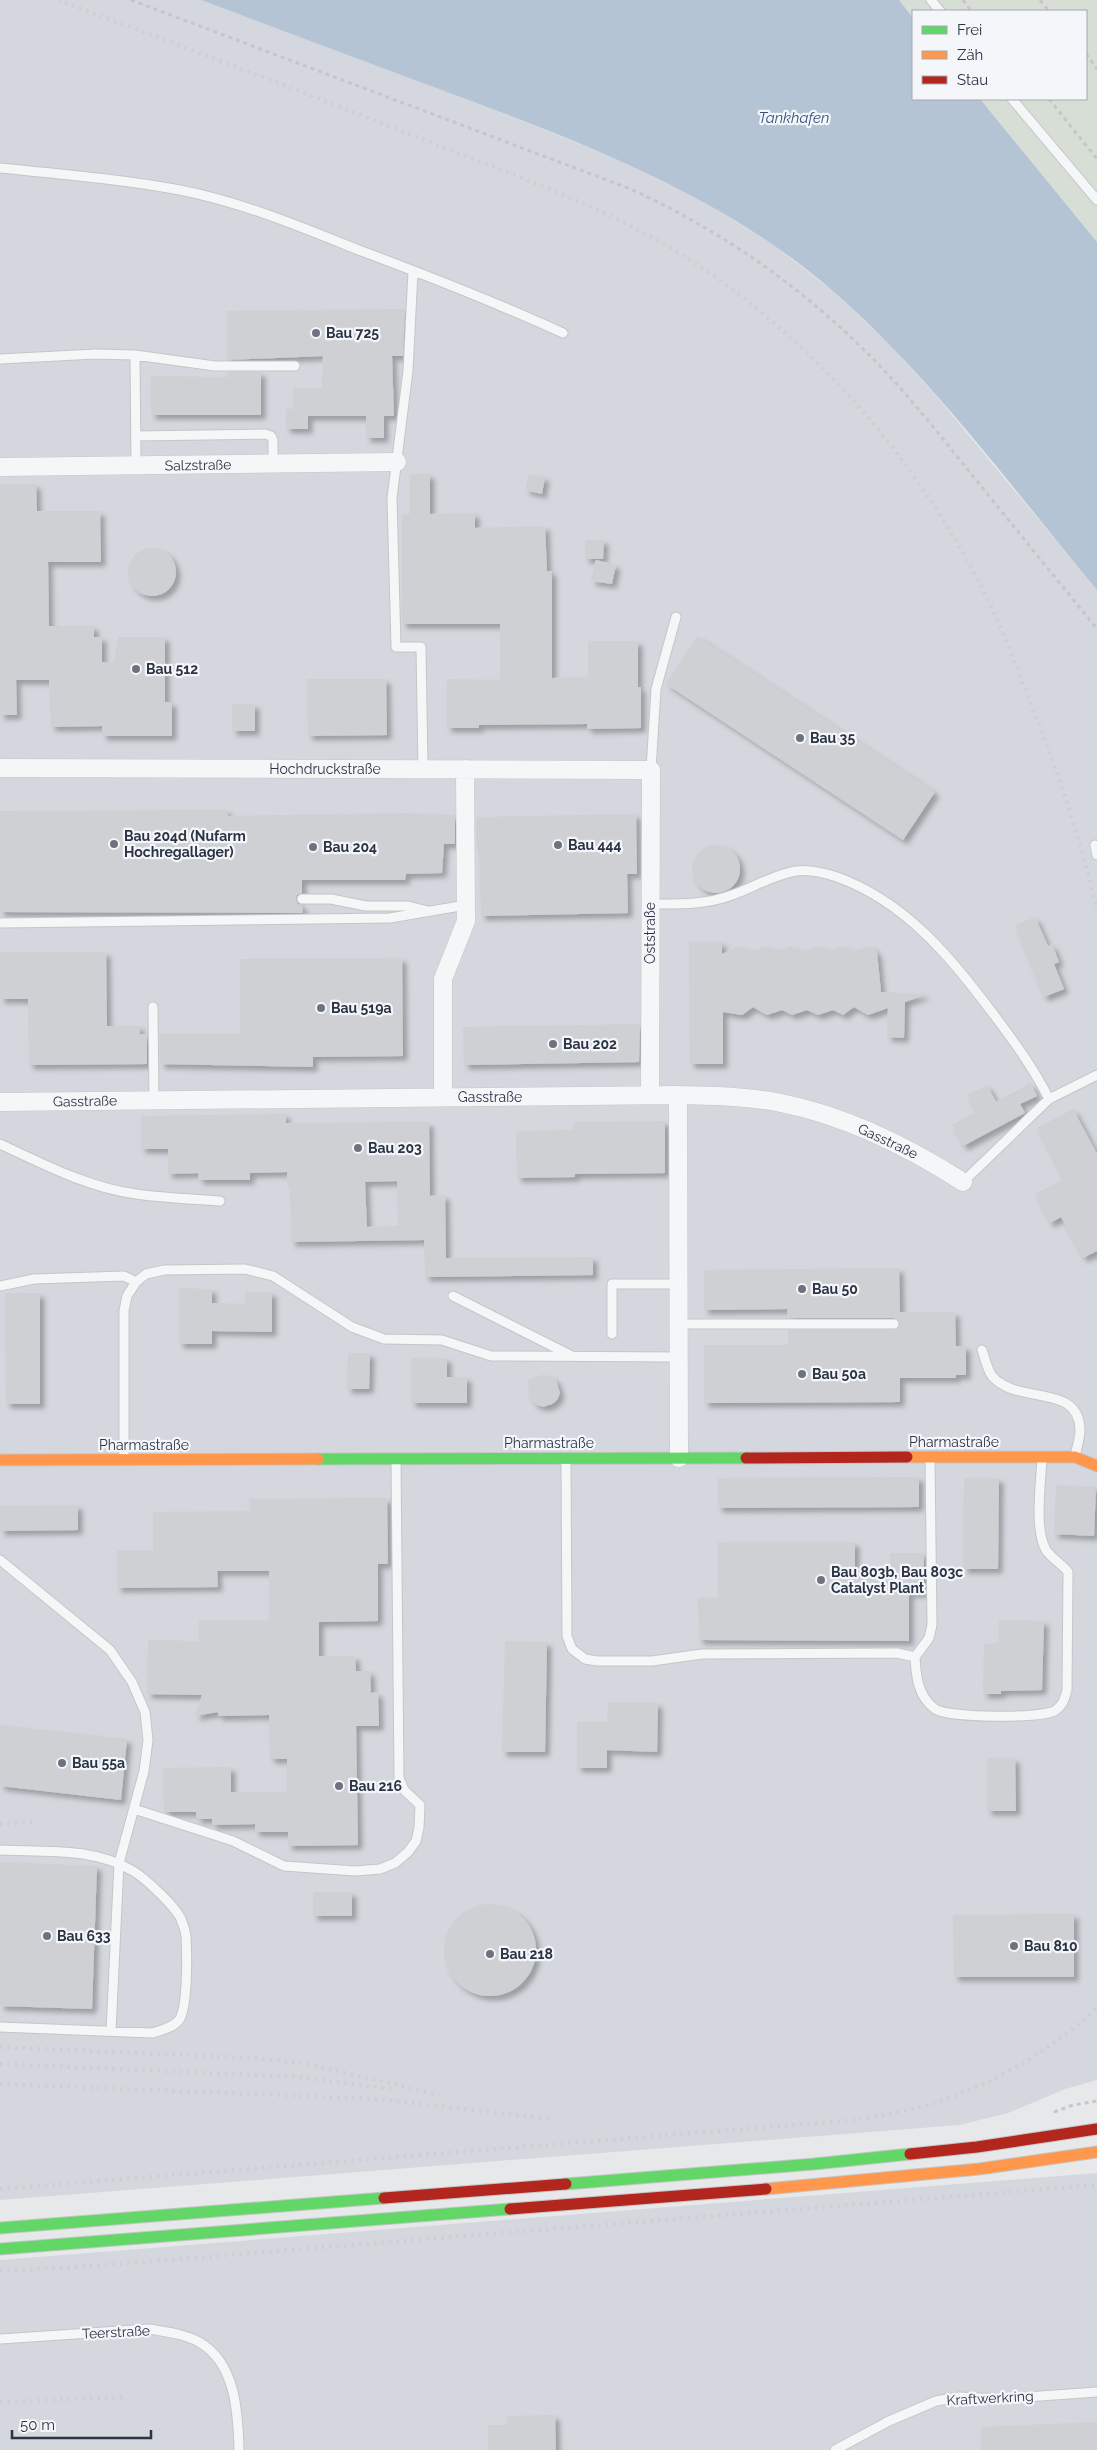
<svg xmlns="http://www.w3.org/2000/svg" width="1097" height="2450" font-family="Raleway,sans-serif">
<defs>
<filter id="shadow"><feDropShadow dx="4.5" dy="4.5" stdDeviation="2.5" flood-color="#0004"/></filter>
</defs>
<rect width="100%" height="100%" fill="#e6e8ea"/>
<path fill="#d4d7dd" d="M0 0H201L490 108 635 166 703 201 775 246 834 292 892 347 937 397 1097 590V2080L1065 2089 1008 2113 959 2125 0 2200Z
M1097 2173V2450H0V2260Z"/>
<path fill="#d6ded6" d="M899 0H1097V242L980 99H1086V11H913V18Z"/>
<path fill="#b4c4d5" d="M201 0H899L913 18V99H980L1097 242V590C1013 489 934 380 834 292 725 197 589 145 455 95 370 63 286 32 201 0Z"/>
<path fill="#ced0d3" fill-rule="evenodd" filter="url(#shadow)" d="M405 309 403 356H392L394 416H384V438H366V416H308V429H286V409H293V388H322L323 356 227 360V311Z
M228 372H261V415H151V376L228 377Z
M410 474H430V514L475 513V528L545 526 547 571H552V678L588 677V641H638V687H641V728L587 729V724L479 725V728H447V679L500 680V624H402V514H410Z
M529 474 545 477 542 494 525 490Z
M0 484H36L37 511H100L101 562H48L49 626H94V637H102V662L114 663 118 637H165V702H172V736H102V726L51 727 49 680H16L17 715H0Z
M585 540H604L603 559H585Z
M128 572a24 24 0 1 1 48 0a24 24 0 1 1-48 0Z
M596 560 616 565 612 584 591 581Z
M697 636 935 792 903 840 666 684Z
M307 679H386L387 735 308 736Z
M232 704H255V731H232Z
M228 810V816L405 813 455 815V844H444L442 873 406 874 405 880H302V893L297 895 296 899 298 904 302 905 303 913 0 912V811Z
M636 814 637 874H627L628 913 481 916 479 845H476V817Z
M692 869a24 24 0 1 1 48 0a24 24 0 1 1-48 0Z
M1035 917 1048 946 1052 944 1059 962 1054 964 1064 989 1044 997 1015 925Z
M689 942H722V954L739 946 754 951 765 946 778 951 790 946 804 951 819 946 829 951 840 946 854 951 870 946 877 952 881 992 927 994 905 1002 904 1038 887 1037 888 1008 868 1015 854 1007 843 1015 833 1010 818 1015 807 1010 792 1015 782 1010 767 1015 753 1007 742 1015 723 1012V1064H690Z
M0 952H106L107 1026H140V1034H147V1064L29 1065 28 999H0Z
M402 958 403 1056 313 1057V1067L160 1064V1034H240V959Z
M640 1024 639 1062 464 1065 463 1027Z
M1030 1083 1037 1096 1020 1104 1025 1113 963 1146 952 1125 976 1112 967 1095 987 1085 996 1102Z
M1073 1109 1097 1154V1251L1083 1258 1061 1217 1050 1223 1035 1194 1064 1179 1037 1128Z
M286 1114V1123L429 1122 430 1196 445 1195 446 1258 593 1257V1275L425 1277 424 1240 291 1242 290 1183H287V1172L250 1173V1180H199L198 1173 168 1174V1149H141V1116ZM397 1181 398 1226 367 1227 365 1182Z
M665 1121V1173L575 1174V1177L517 1178 516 1131 574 1130V1122Z
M899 1268 900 1312H955L956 1346H966V1375H956V1378H900V1402L704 1403V1345H788V1330H894L899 1328 900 1324 894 1318H788L787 1309 704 1310V1270Z
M179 1288 212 1289V1303L245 1304V1292H272V1332L212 1331V1344H179Z
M5 1293H40V1404H6Z
M348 1353H370L369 1389H347Z
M411 1358H447V1377H467V1403H411Z
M542 1375 550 1376 556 1380 560 1393 557 1400 552 1404 543 1407 535 1404 529 1396 528 1380Z
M919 1477V1507L718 1508V1478Z
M964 1478H999L998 1569H963Z
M1056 1485 1096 1487 1094 1536 1054 1534Z
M387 1498 388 1564H378V1621L319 1622V1656H355L356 1671H370L371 1693 378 1692 379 1726H356L358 1845 288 1846V1832H255V1824L212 1825V1819H197L196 1812H164L163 1768 231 1767V1792H287V1759H270L269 1715 218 1716V1712L195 1716 202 1695 147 1694 148 1640 199 1641V1620H269V1571H217L218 1587 117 1588V1550L153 1551V1512L250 1511 249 1499Z
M78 1505V1530L0 1531V1506Z
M718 1542H855V1568H891L890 1553H924V1593H909V1641L699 1640 698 1598H718Z
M999 1620 1044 1621 1042 1690 1001 1691V1694H983L984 1644 999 1643Z
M505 1641 547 1642 545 1752H502Z
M608 1702 658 1703 657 1752 607 1750V1768H577V1722H607Z
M0 1725 127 1739 121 1800 0 1786Z
M987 1758H1015L1016 1811H987Z
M0 1862 97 1866 92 2009 0 2006Z
M313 1892H352V1916H313Z
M444 1950a46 46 0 1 1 92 0a46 46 0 1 1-92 0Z
M1074 1914V1977H954L953 1915Z
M555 2415 556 2450H488V2425H507V2416Z
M1097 2422V2450H981V2427Z"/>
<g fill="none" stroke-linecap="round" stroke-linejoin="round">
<g stroke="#c4c6c8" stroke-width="11">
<path id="lane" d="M931 0 940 11
M1012 99 1097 200
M0 168C60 174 121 179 180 190 241 202 299 226 356 249 426 275 495 302 563 333
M413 271 408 371 392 498 396 647H421L423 769
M0 359 95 354 135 355
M136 436 265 434 271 436 273 440V464
M136 465 135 355 215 366H295
M651 770 656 689 676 617
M1095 845 1097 855
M302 899H331L366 906H408L428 911
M650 904C678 904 706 905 732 895 754 887 773 875 796 871 809 869 825 873 837 877 904 901 950 956 991 1011 1013 1040 1033 1067 1049 1099
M0 923 390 918 466 905
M153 1007 154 1100
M0 1144C43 1164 89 1188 136 1194 164 1198 193 1199 220 1201
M963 1182 1049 1099 1097 1075
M0 1286 34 1279 124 1276 136 1282
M453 1296 570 1355
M679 1324H894
M612 1334V1284H678
M982 1350C985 1358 987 1369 992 1376 1018 1406 1079 1382 1080 1430 1080 1439 1076 1449 1075 1457
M930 1458 932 1625 929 1638 915 1657C916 1677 918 1696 935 1709 949 1718 1043 1719 1056 1710 1063 1705 1065 1698 1067 1690L1068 1572C1062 1564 1051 1558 1046 1550 1034 1529 1041 1483 1042 1457
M566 1459 567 1636 572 1649 585 1659 597 1661H652L702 1654 897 1653 915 1657
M124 1460V1311L127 1296 136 1282 146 1274 164 1270 245 1269 273 1276 352 1327 384 1339 442 1340 491 1356 679 1357
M0 1560 110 1650 132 1682 145 1712 148 1740 144 1771 119 1863 111 2031
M134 1809 233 1841 284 1866 355 1871 380 1869 395 1863 408 1852 416 1841 419 1828 420 1805 404 1790 399 1778 396 1459
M0 1850C45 1852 93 1847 133 1871 145 1878 175 1906 181 1919 183 1925 186 1932 186 1937 187 1953 188 2008 179 2020 173 2028 161 2030 152 2033L0 2027
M0 2339 150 2329C167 2332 184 2334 199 2342 236 2363 238 2413 239 2450
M835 2450 889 2421 936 2401 959 2397 999 2399 1097 2392"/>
</g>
<g stroke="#c4c6c8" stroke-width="19">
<path id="street" d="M0 467 397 462
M0 768 651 770 650 1095
M678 1095 679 1458
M443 1097V979L466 921 465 769
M0 1102 678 1095C712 1096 747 1096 781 1103 846 1116 907 1146 963 1182"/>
</g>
<g stroke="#c4c6c8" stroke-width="13">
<path id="fast" d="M318 1459 746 1458
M566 2184 814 2164 910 2154
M0 2228 384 2198
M0 2249 510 2209"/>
</g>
<g stroke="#c4c6c8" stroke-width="13">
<path id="slow" d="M907 1457H1075L1097 1466
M0 1460 318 1459
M766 2189 979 2169 1097 2152"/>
</g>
<g stroke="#c4c6c8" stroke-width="13">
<path id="jam" d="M746 1458 907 1457
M910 2154 977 2147 1097 2129
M384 2198 566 2184
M510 2209 766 2189"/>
</g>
<path stroke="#c5c6ca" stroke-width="3" stroke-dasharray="4 4" stroke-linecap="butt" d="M131 0 628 188C713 226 792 280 859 345 899 383 933 427 968 470 1011 523 1054 576 1097 629
M963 0 971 11
M1040 0 1049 11
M1086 54 1097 69
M1049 99 1097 159
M1054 2112 1073 2105 1097 2101"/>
<use href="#lane" stroke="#f5f6f7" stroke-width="9"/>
<use href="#street" stroke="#f5f6f7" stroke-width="18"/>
<use href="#fast" stroke="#63d668" stroke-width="11"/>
<use href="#slow" stroke="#ff974d" stroke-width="11"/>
<use href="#jam" stroke="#b3261e" stroke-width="11"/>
<path stroke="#cecfd2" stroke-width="4" stroke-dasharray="2.5 5" stroke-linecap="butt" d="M58 0C187 48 316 97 445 148 534 183 625 215 705 270 820 349 911 455 977 578 1000 621 1017 668 1035 714 1060 779 1082 843 1097 911
M0 1824 32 1822
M0 2047 254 2058 308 2064 439 2095
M0 2064 300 2077 391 2089
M0 2084 377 2099 551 2119
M0 2189 856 2120C888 2114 921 2109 952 2097 1008 2076 1052 2048 1097 2008
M0 2271 92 2266 1097 2185
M0 2402 127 2397"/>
</g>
<g fill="#6c737f" stroke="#f4f6f9" stroke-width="2">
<circle cx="316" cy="333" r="5"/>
<circle cx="136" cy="669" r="5"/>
<circle cx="800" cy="738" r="5"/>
<circle cx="114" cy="844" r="5"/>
<circle cx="558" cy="845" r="5"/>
<circle cx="313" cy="847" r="5"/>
<circle cx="321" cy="1008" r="5"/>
<circle cx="553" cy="1044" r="5"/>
<circle cx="358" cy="1148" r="5"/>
<circle cx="802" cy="1289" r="5"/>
<circle cx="802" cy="1374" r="5"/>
<circle cx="821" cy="1580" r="5"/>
<circle cx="62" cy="1763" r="5"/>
<circle cx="339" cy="1786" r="5"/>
<circle cx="47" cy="1936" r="5"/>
<circle cx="1014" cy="1946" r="5"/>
<circle cx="490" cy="1954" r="5"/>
</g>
<g text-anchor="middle" stroke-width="4.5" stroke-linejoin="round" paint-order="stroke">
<g font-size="14" font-weight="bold" fill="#2b3445" stroke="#f4f6f9" text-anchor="start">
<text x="326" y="338">Bau 725</text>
<text x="146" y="674">Bau 512</text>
<text x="810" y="743">Bau 35</text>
<text x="124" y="841">Bau 204d (Nufarm<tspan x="124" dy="16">Hochregallager)</tspan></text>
<text x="568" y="850">Bau 444</text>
<text x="323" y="852">Bau 204</text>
<text x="331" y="1013">Bau 519a</text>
<text x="563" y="1049">Bau 202</text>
<text x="368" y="1153">Bau 203</text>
<text x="812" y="1294">Bau 50</text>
<text x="812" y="1379">Bau 50a</text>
<text x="831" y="1577">Bau 803b, Bau 803c<tspan x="831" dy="16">Catalyst Plant</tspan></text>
<text x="72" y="1768">Bau 55a</text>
<text x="349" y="1791">Bau 216</text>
<text x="57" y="1941">Bau 633</text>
<text x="1024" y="1951">Bau 810</text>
<text x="500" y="1959">Bau 218</text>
</g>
<g font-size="14" fill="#2b3445" stroke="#f4f6f9">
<text transform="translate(198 465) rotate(-1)" y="5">Salzstraße</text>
<text x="325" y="774">Hochdruckstraße</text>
<text transform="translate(650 933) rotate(-90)" y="5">Oststraße</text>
<text x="490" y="1102">Gasstraße</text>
<text transform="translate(85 1101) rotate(-1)" y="5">Gasstraße</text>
<text transform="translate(888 1141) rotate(25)" y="5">Gasstraße</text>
<text x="954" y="1447">Pharmastraße</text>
<text x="549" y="1448">Pharmastraße</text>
<text x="144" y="1450">Pharmastraße</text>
<text transform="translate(116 2332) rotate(-3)" y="5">Teerstraße</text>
<text transform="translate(990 2398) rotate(-3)" y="5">Kraftwerkring</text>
</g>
<g font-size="15" font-style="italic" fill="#34527a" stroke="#f4f6f9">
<text x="794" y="123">Tankhafen</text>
</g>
</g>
<rect x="912" y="10" width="175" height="90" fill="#f4f6f9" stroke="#a4a8b1"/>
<rect x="922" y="26" width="25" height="8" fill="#63d668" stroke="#a4a8b1"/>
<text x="957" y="35" font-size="15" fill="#2b3445">Frei</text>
<rect x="922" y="51" width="25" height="8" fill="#ff974d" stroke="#a4a8b1"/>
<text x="957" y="60" font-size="15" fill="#2b3445">Zäh</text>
<rect x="922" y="76" width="25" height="8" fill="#b3261e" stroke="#a4a8b1"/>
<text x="957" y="85" font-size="15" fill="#2b3445">Stau</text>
<path d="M12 2430v8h139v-8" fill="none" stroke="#2b3445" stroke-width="2.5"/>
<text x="20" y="2430" font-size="15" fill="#2b3445" stroke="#f4f6f9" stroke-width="4" paint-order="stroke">50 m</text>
</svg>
